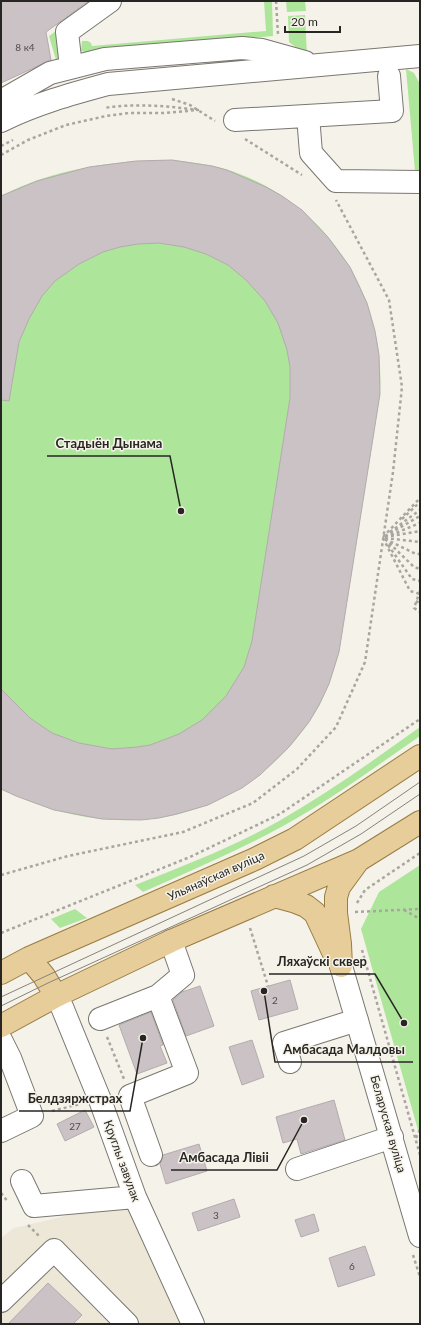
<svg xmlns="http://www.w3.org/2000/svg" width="421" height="1325" font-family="Lato,sans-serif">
<rect width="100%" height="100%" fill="#f5f2e9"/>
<path fill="#ede7d8" d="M129 1206 184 1324H1V1238L14 1228 78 1213Z"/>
<path fill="#ade59a" d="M264 1H272L273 36 86 52 81 51 82 41H88L91 43 92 46 266 31Z
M286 1H305L306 11 287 12Z
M84 11 85 15 56 36 59 58 56 60 49 36Z
M305 15 307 56 289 42 288 16Z
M406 69 414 73 420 84V171H415Z
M172 160C190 162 208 164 225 169 299 191 359 255 375 331 380 352 381 373 380 394L339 652C334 671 328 689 319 706 278 778 201 824 118 820 77 819 37 806 1 789V196C52 169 114 160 172 160Z
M420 727V736C375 767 331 800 283 826 238 851 190 871 143 892L135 885C184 866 233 847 279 821 328 793 374 760 420 727Z
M420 865V1137L361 929 379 892Z
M75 909 87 918 60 928 51 919Z"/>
<path fill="#cbc2c5" stroke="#b4abae" d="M1 1H89L46 32 51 60 1 83Z
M172 160 212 166 227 170 266 187 282 196 302 210 327 236 350 267 367 303 375 331 379 355 380 394 339 652 329 684 319 705 309 722 289 747 260 775 242 788 208 805 177 814 159 818 141 820 102 819 54 810 16 796 1 789V689L30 718 52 733 79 743 112 749 137 747 150 745 179 734 202 720 226 696 244 667 252 641 290 398V367L287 350 278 323 265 301 246 280 228 265 206 254 184 247 159 243 138 244 120 247 103 252 79 264 55 281 42 296 29 319 19 342 9 401 1 400V196L37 181 89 167 136 161Z
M290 980 298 1009 259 1020 251 991Z
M200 986 214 1026 186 1036 173 1000 182 992Z
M151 1012 163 1045 160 1046 167 1063 137 1074 119 1025Z
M252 1040 264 1077 242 1085 229 1047Z
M334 1100 345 1140 301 1154 297 1139 283 1143 276 1117Z
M85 1110 94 1127 65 1141 57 1124Z
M199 1144 207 1171 166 1184 160 1164 163 1155Z
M234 1199 240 1217 198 1231 192 1213Z
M314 1214 319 1231 301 1237 295 1220Z
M365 1246 375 1275 338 1287 329 1258Z
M48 1283 82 1315 73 1324H8Z"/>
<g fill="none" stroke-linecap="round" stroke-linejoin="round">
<g stroke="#7a7770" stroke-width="24">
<path id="minor" d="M71 67 67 32 110 1
M1 101 50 73 105 59 242 48 262 50 305 62
M308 116 311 153 336 181 420 182
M235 120 392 111 389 76
M1 121C35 104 71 94 108 84L420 56
M341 966 420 1236
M56 996 62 1007 100 1100 135 1197 193 1324
M100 1019 158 996
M1 1040 10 1058 32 1116 1 1131
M290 1062 284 1043 357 1020
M151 1155 130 1096 187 1073 158 996 183 975 171 941
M297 1169 392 1137
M22 1181 34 1206 135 1197
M1 1301 54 1250 127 1324"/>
</g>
<g stroke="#997c44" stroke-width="24">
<path id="major" d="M274 896 296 902 306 906 315 913 335 956
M29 958 44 976 56 996
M341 966 340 944 336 913V897L339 887 358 861
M1 973 29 958 255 859 295 839 420 756
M1 1026 56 996 171 941 359 860 420 822"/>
</g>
<path stroke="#a8a69f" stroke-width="2.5" stroke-dasharray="3 3" stroke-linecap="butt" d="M276 1 278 34
M172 99 190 105 215 121
M245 139 302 175
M1 146 13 140
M1 155 28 140 66 125 106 116 129 113H164L198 110C167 106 135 103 104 108
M402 519 420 502
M390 532 420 510
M391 535 420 523
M385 536 420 516
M383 537 420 498
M385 537 420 531
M383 538 410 591 420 594
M385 538 420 542
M385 539 414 567 420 569
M385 539 416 554H420
M388 545 412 579 420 581
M420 591 414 608 420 612
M416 601 420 603
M1 875 68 856 183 832 253 803 297 769 336 727 365 662 393 472 402 387 389 300 336 200
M357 903 365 890 420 853
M404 910 420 919
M355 912 420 909
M250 928 268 986
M1 933 190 857 280 814 420 719
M362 950 420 1155
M107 1037 124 1079
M52 1111 80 1104
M416 1138 420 1129
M1 1193 8 1202
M28 1225 40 1237
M413 1255 420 1277"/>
<use href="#minor" stroke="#fff" stroke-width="22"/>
<use href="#major" stroke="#e7cd99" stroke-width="22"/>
<path stroke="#85837d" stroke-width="1" d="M1 997 304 856 356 826 420 782
M1 1006 48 983 307 865 361 834 420 794"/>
</g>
<g text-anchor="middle" stroke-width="3" stroke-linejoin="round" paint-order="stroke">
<g font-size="10" fill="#504d4c">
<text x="25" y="51">8 к4</text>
<text x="275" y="1004">2</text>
<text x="75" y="1130">27</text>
<text x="216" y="1219">3</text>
<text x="352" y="1270">6</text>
</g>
<g font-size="12" fill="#272623" stroke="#f5f2e9">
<text transform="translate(216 876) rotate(-24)" y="4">Ульянаўская вуліца</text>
<text transform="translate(388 1124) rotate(74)" y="4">Беларуская вуліца</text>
<text transform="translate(122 1161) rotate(70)" y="4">Круглы завулак</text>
</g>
</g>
<path fill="none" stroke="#272623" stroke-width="1.5" d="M181 511L170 456H47M404 1023L375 974H269M264 991L275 1062H413M143 1038L130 1111H19M304 1120L277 1170H171"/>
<g fill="#272623" stroke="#f5f2e9" stroke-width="1.5">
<circle cx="181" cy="511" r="4"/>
<circle cx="404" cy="1023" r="4"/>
<circle cx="264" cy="991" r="4"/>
<circle cx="143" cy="1038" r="4"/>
<circle cx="304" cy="1120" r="4"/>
</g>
<g font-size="13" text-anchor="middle" font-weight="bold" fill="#272623" stroke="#f5f2e9" stroke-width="3" stroke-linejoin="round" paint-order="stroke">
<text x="109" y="448">Стадыён Дынама</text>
<text x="322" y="966">Ляхаўскі сквер</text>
<text x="344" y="1054">Амбасада Малдовы</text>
<text x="75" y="1103">Белдзяржстрах</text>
<text x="224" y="1162">Амбасада Лівіі</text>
</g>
<rect width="421" height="1325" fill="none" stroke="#272623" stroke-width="4"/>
<path d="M285 26v6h55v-6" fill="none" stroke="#272623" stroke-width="2"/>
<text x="291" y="26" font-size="12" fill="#272623" stroke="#f5f2e9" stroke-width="3" paint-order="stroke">20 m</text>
</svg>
